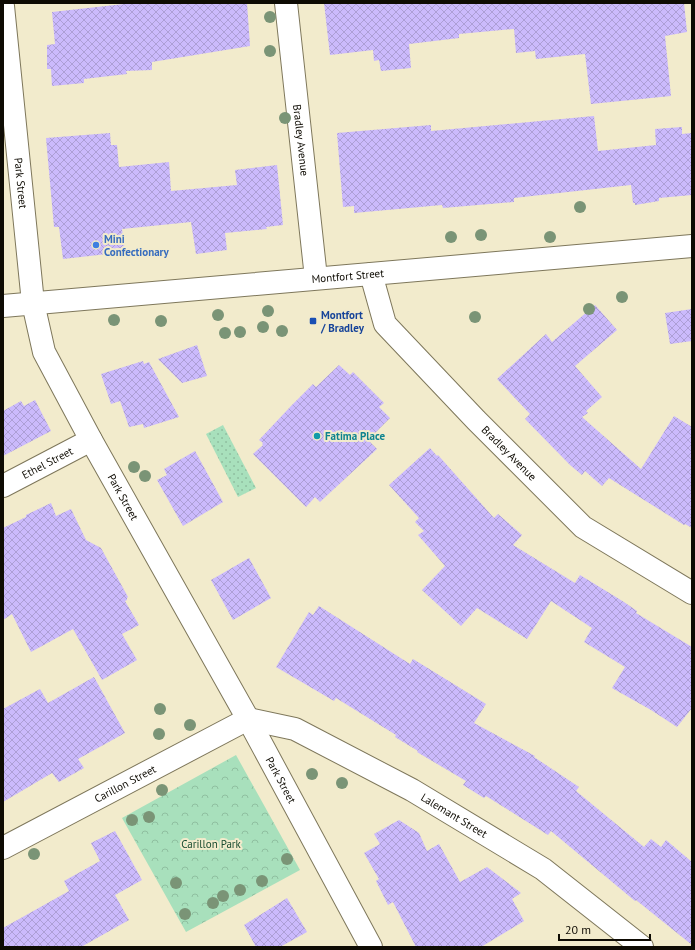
<svg xmlns="http://www.w3.org/2000/svg" width="695" height="950" font-family="'PT Sans',sans-serif">
<defs>
<pattern id="park-crowns" width="20" height="18" patternUnits="userSpaceOnUse"><rect width="20" height="18" fill="#a8e0bc"/><path d="M2 6a3 3 0 1 1 6 0M12 15a3 3 0 1 1 6 0" fill="none" stroke="#8fbfa0"/></pattern>
<pattern id="garden-dots" width="8" height="8" patternUnits="userSpaceOnUse"><rect width="8" height="8" fill="#a8e0bc"/><path d="M2 2h.1M6 6h.1" fill="none" stroke="#8fbfa0" stroke-width="1.8" stroke-linecap="round"/></pattern>
<pattern id="building-cross-hatch" width="8" height="8" patternUnits="userSpaceOnUse"><rect width="8" height="8" fill="#cbbafc"/><path d="M0 0l8 8M0 8l8-8" fill="none" stroke="#ad9fd6"/></pattern>
</defs>
<rect width="100%" height="100%" fill="#f2ebcc"/>
<path fill="url(#park-crowns)" d="M236 755 300 870 186 932 122 818Z"/>
<path fill="url(#garden-dots)" d="M223 425 256 488 238 497 206 434Z"/>
<path fill="url(#building-cross-hatch)" d="M133 3H247L250 46 152 62V70L126 71 127 74 84 79V83L52 86 51 69H47V45L55 44 52 12Z
M324 3H684L687 32 665 36 671 96 591 104 585 54 536 59 535 51 516 53 514 29 459 34V38L409 44 411 68 381 71 379 60 374 61 373 50 330 55Z
M594 116 598 151 656 145 655 129 682 127V134L692 133V195L659 198V201L635 205V203H633L631 185 514 198V202L443 208 442 205 354 213V206L343 207 337 133 431 125V131Z
M110 133 111 145H117L119 167 169 162 171 191 237 185 235 170 277 165 283 225 266 227 267 229 225 233 227 250 196 254 191 222 122 229 125 252 63 259 59 227H54L46 138Z
M595 305 617 330 575 366 602 397 586 411 588 413 582 417 641 469 674 416 692 427V528L685 524 684 525 609 478 602 486 585 471 582 475 570 465 525 419 530 414 497 379 546 334 552 342Z
M692 309V341L670 344 665 313Z
M197 345 207 376 182 383 158 359Z
M143 361 144 364 149 362 179 417 144 428 143 424 129 427 120 401 111 404 101 374Z
M339 365 350 375 353 372 384 403 379 407 390 418 368 440 377 449 320 502 315 497 306 507 253 454 263 445 262 444 263 443 259 440 291 406 313 384 316 387Z
M35 400 51 431 3 456V411L21 401 24 406Z
M430 448 437 456 438 455 494 518 498 514 522 535 513 545 575 583 580 575 624 602 637 611 636 613 692 647V708L677 727 651 710 612 688 625 667 584 642 592 628 551 601 527 639 477 608 461 626 422 590 445 566 418 535 424 531 415 522 419 518 389 485Z
M195 451 223 502 183 526 157 480 167 475 164 469Z
M51 503 56 516 71 509 86 540 101 548 128 597 127 598V600L125 601 139 625 122 634 137 660 102 680 73 629 31 652 12 614 3 620V528L26 517V515Z
M249 558 271 598 233 620 211 580Z
M319 606 410 664 413 659 486 704 474 723 535 756 534 757 579 787 576 791 644 847 651 839 661 847 666 840 692 862V945L636 900 635 901 551 831 548 835 486 796 484 798 463 785 466 781 417 752 418 751 395 737 396 735 336 698 334 701 276 667 309 612 313 615Z
M94 677 125 733 78 759 84 768 59 782 52 773 3 802V709L40 689 48 703Z
M399 820 419 833 427 851 439 844 460 882 487 867 521 893 512 899 524 921 481 947H416L393 902 388 905 376 881 379 879 364 853 380 844 374 834Z
M115 831 142 880 115 895 129 920 81 947H3V928L69 891 64 881 100 861 91 843Z
M287 898 307 932 280 947H256L244 925Z"/>
<g fill="none" stroke-linecap="round" stroke-linejoin="round">
<g stroke="#7e775b" stroke-width="24">
<g id="street">
<path id="s1" d="M286 3 316 278"/>
<path id="s2" d="M3 6 33 303 44 352 91 440 248 719 371 947"/>
<path id="s3" d="M371 274 385 324 476 420 583 527 692 593"/>
<path id="s4" d="M3 486 91 440"/>
<path id="s5" d="M3 848 248 719 295 729 412 790 543 869 642 947"/>
</g>
</g>
<g stroke="#7e775b" stroke-width="24">
<g id="secondary">
<path id="s6" d="M3 306 692 246"/>
</g>
</g>
<use href="#street" stroke="#fff" stroke-width="22"/>
<use href="#secondary" stroke="#fff" stroke-width="22"/>
</g>
<g fill="#7a9476">
<circle cx="270" cy="17" r="6"/>
<circle cx="270" cy="51" r="6"/>
<circle cx="285" cy="118" r="6"/>
<circle cx="580" cy="207" r="6"/>
<circle cx="481" cy="235" r="6"/>
<circle cx="451" cy="237" r="6"/>
<circle cx="550" cy="237" r="6"/>
<circle cx="622" cy="297" r="6"/>
<circle cx="589" cy="309" r="6"/>
<circle cx="268" cy="311" r="6"/>
<circle cx="218" cy="315" r="6"/>
<circle cx="475" cy="317" r="6"/>
<circle cx="114" cy="320" r="6"/>
<circle cx="161" cy="321" r="6"/>
<circle cx="263" cy="327" r="6"/>
<circle cx="282" cy="331" r="6"/>
<circle cx="240" cy="332" r="6"/>
<circle cx="225" cy="333" r="6"/>
<circle cx="134" cy="467" r="6"/>
<circle cx="145" cy="476" r="6"/>
<circle cx="160" cy="709" r="6"/>
<circle cx="190" cy="725" r="6"/>
<circle cx="159" cy="734" r="6"/>
<circle cx="312" cy="774" r="6"/>
<circle cx="342" cy="783" r="6"/>
<circle cx="162" cy="790" r="6"/>
<circle cx="149" cy="817" r="6"/>
<circle cx="132" cy="820" r="6"/>
<circle cx="34" cy="854" r="6"/>
<circle cx="287" cy="859" r="6"/>
<circle cx="262" cy="881" r="6"/>
<circle cx="176" cy="883" r="6"/>
<circle cx="240" cy="890" r="6"/>
<circle cx="223" cy="896" r="6"/>
<circle cx="213" cy="903" r="6"/>
<circle cx="185" cy="914" r="6"/>
</g>
<circle fill="#3f7fe0" stroke="#f2ebcc" stroke-width="1.5" cx="96" cy="245" r="4"/>
<rect fill="#1a4fb4" stroke="#f2ebcc" stroke-width="1.5" x="309" y="317" width="8" height="8" rx="2"/>
<circle fill="#0f9aa8" stroke="#f2ebcc" stroke-width="1.5" cx="317" cy="436" r="4"/>
<g text-anchor="middle" stroke-width="4" stroke-linejoin="round" paint-order="stroke">
<g font-size="11" fill="#0e0b03" stroke="#f2ebcc">
<text dy="4" stroke="none"><textPath href="#s1" startOffset="138">Bradley Avenue</textPath></text>
<text dy="4" stroke="none"><textPath href="#s2" startOffset="178">Park Street</textPath></text>
<text dy="4" stroke="none"><textPath href="#s6" startOffset="346">Montfort Street</textPath></text>
<text dy="4" stroke="none"><textPath href="#s3" startOffset="231">Bradley Avenue</textPath></text>
<text dy="4" stroke="none"><textPath href="#s4" startOffset="50">Ethel Street</textPath></text>
<text dy="4" stroke="none"><textPath href="#s2" startOffset="514">Park Street</textPath></text>
<text dy="4" stroke="none"><textPath href="#s2" startOffset="838">Park Street</textPath></text>
<text dy="4" stroke="none"><textPath href="#s5" startOffset="138">Carillon Street</textPath></text>
<text dy="4" stroke="none"><textPath href="#s5" startOffset="506">Lalemant Street</textPath></text>
</g>
<g font-size="11" font-weight="bold" fill="#366cbe" stroke="#f2ebcc" text-anchor="start">
<text x="104" y="243">Mini<tspan x="104" dy="13">Confectionary</tspan></text>
</g>
<g font-size="11" font-weight="bold" fill="#164399" stroke="#f2ebcc" text-anchor="start">
<text x="321" y="319">Montfort<tspan x="321" dy="13">/ Bradley</tspan></text>
</g>
<g font-size="11" font-weight="bold" fill="#0d838f" stroke="#f2ebcc" text-anchor="start">
<text x="325" y="440">Fatima Place</text>
</g>
<g font-size="11" fill="#184c30" stroke="#f2ebcc">
<text x="211" y="848">Carillon Park</text>
</g>
</g>
<rect width="695" height="950" fill="none" stroke="#0e0b03" stroke-width="8"/>
<path d="M559 934v6h91v-6" fill="none" stroke="#0e0b03" stroke-width="2"/>
<text x="565" y="934" font-size="12" fill="#0e0b03" stroke="#f2ebcc" stroke-width="3" paint-order="stroke">20 m</text>
</svg>
